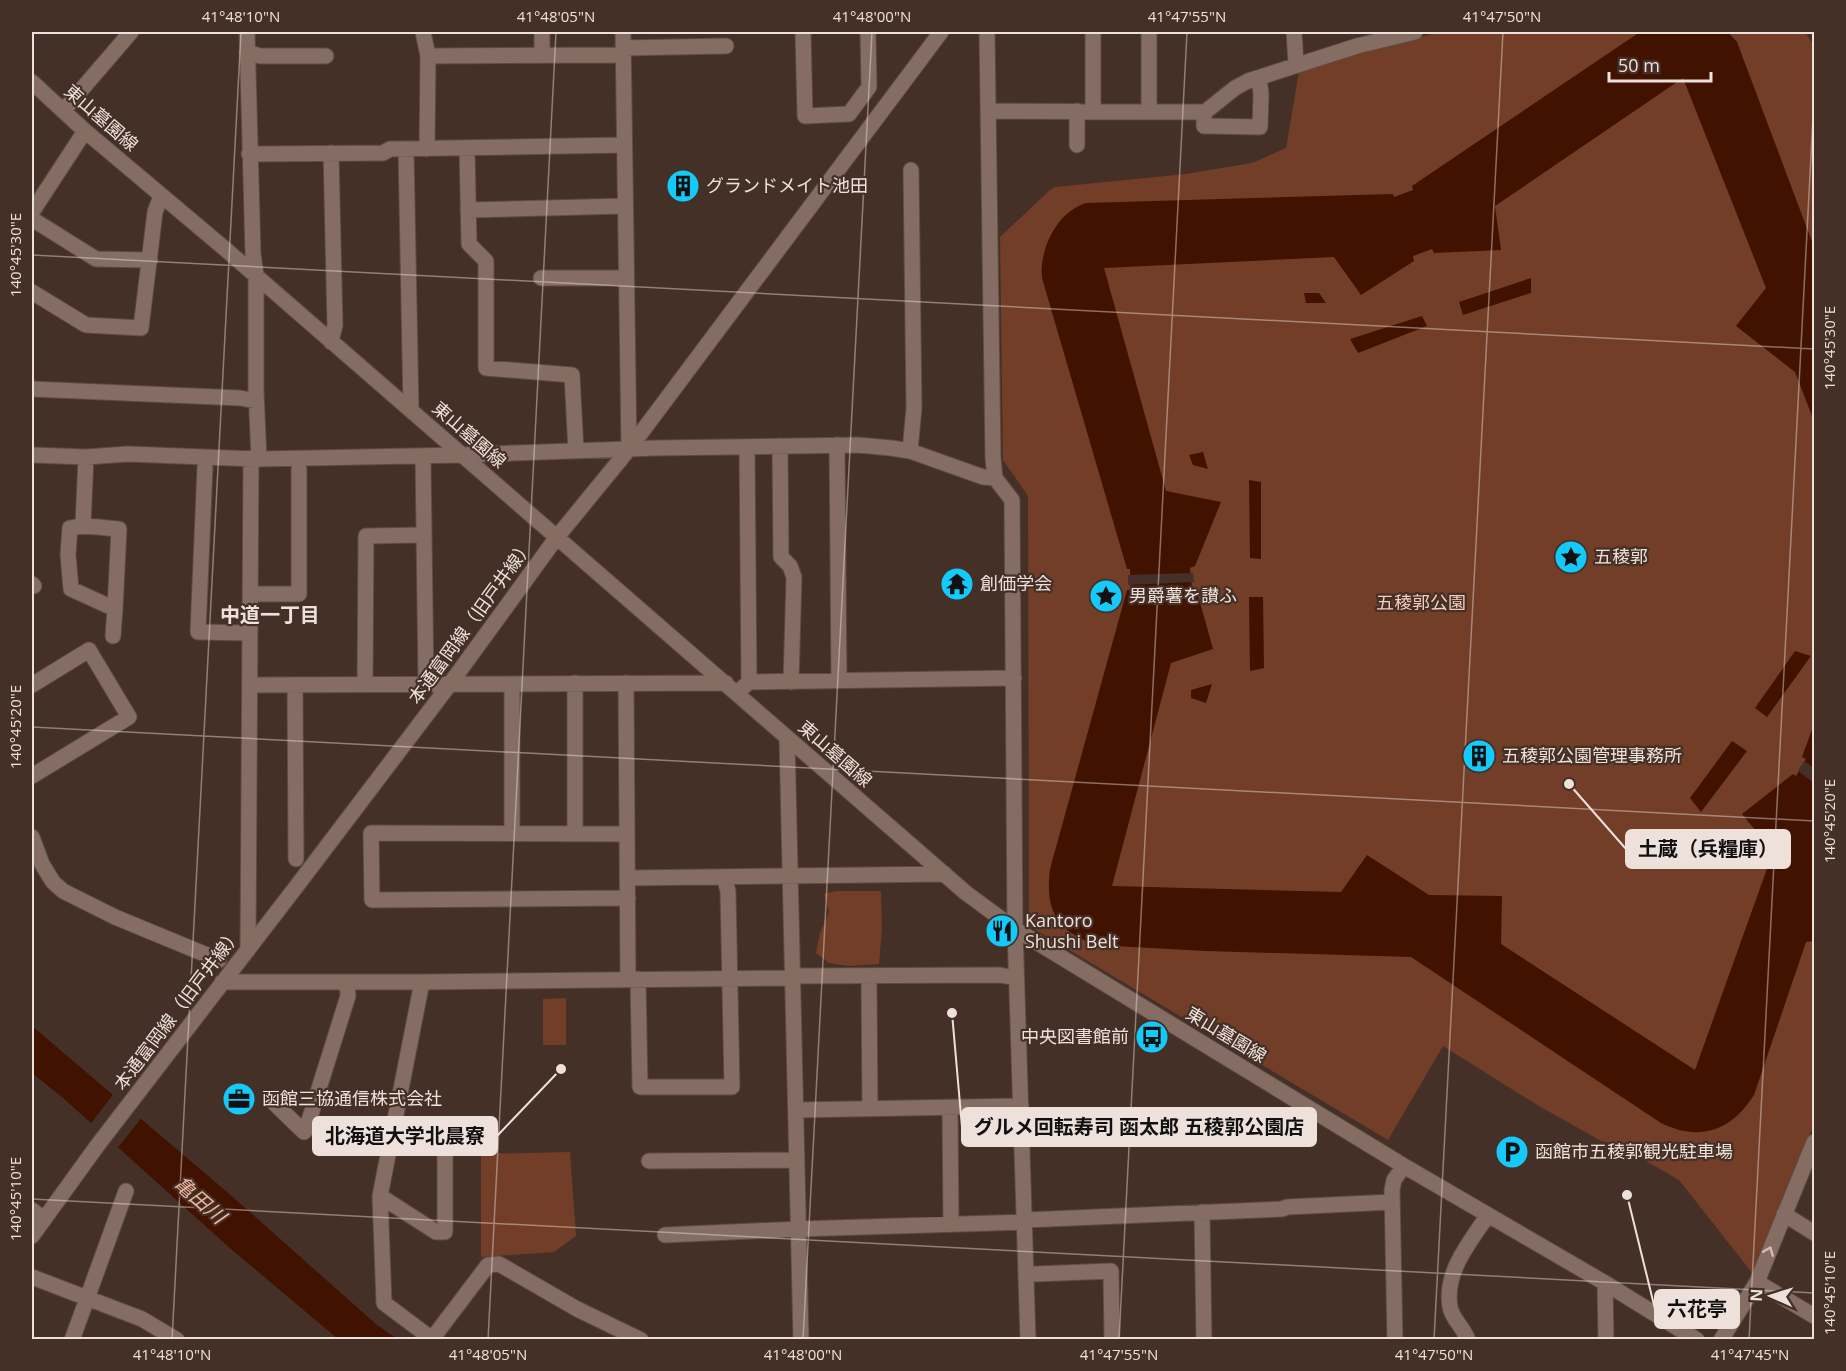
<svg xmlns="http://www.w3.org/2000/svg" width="1846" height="1371" font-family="'Open Sans','Noto Sans JP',sans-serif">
<rect width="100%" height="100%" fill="#443027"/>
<path fill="#723e27" d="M1441 32H1805L1814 46V1124L1753 1274 1679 1180 1616 1144 1601 1141 1539 1106 1443 1046 1388 1140 1029 926 1028 496 1003 460 1000 237 1050 190 1055 187 1186 174 1252 163 1286 148 1299 71 1316 64Z
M836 891H881L882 929 879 964 848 966 829 963 816 953 820 933 829 912 824 894Z
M566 998V1045H543V999Z
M570 1152 576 1236 554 1252 481 1257V1154Z"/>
<path fill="#411200" d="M1640 32H1728L1737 42 1814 247V421L1795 372 1736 326 1766 288 1683 78 1495 206 1501 250 1434 253 1432 249 1413 256 1414 261 1361 295 1334 257 1104 268 1166 491 1221 502 1195 566 1190 568 1192 588H1196L1213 649 1171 663 1112 886 1341 892 1367 855 1429 895 1502 896 1501 944 1695 1070 1773 852 1742 814 1793 774 1796 776 1806 759 1802 757 1814 724V941L1806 942 1754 1095C1731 1131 1700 1142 1661 1123L1411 957 1206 951 1096 945C1056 931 1045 910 1050 869L1127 590H1131L1130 569H1127L1042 278C1039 249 1057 212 1086 203L1393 194 1394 197 1413 190 1412 186Z
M1531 278V293L1463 315 1459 302Z
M1304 293H1319L1326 303H1306Z
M1422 316 1427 326 1358 353 1350 339Z
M1203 452 1208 469 1193 465 1189 455Z
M1249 480 1261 482V559L1250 558Z
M1249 597H1263L1264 668 1250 671Z
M1795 651 1811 656 1767 717 1755 708Z
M1212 684 1206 703 1191 698V690Z
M1732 741 1747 751 1701 812 1690 798Z
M1729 848 1736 859 1732 869 1722 864Z
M32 1026 234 1198 377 1325 397 1339H338L231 1249 63 1098 32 1073Z"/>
<path fill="#443027" d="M1193 573 1194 582 1128 585V575Z
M1804 761 1814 768V783L1798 771Z
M115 1092 143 1116 116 1150 89 1126Z"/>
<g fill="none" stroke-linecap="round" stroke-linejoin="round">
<g stroke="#5d4c44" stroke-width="17">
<path id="minor" d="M247 32 253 254 256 275V391L259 459
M423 32 428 56 427 149
M542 32V55
M623 32 629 449
M803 32 805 116 849 114 869 87 868 32
M987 32 993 458 995 478
M1093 32V111
M1294 32 1296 64
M623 48 726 46
M247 52 260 56H326
M428 56 623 55
M32 82 85 131 224 248 966 893 1015 929 1404 1166 1605 1283 1697 1340
M63 111 131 32
M988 111 1205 112 1235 88 1248 81 1357 46 1415 32
M1077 111V145
M1149 112V32
M1204 112V126L1260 127 1261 94 1259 78
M467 148 469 244 486 261V368L572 375 576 451
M406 149 411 410
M249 154 383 153 390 149 624 145
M468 210 625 206
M32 212 85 131
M32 219 96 259 150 260
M541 278H625
M32 292 86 325 141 328 155 212 161 196
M331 342 335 325 331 153
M32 389 240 398 256 401
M837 445 839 681
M780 446 781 557 790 566 794 577 791 682
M747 447 749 682
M910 451 914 408 911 170
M32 455 86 457 128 454 259 459 462 455 656 448 858 445 891 448 910 451 983 477 995 478 1012 500 1015 929 1028 1340
M423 456 426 684
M205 467 198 632 250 633
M83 525 86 457
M32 584 34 586
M251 594H299V469
M113 636 115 609 71 589 68 555 70 528C86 524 102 528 119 529L115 609
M575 683V834
M626 683 628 980
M512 684V833
M32 685 89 650 129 717 32 776
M250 685 726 683
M295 685 296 859
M365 685 366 536 424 535
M737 693 749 682 1014 678
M787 739 801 1340
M627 834 371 833 372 900 628 898
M32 837 42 864 53 882 63 891 115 917 219 960
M628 878 945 874
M248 950 251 458
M793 976 1000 975 1016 978
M638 979 640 1087H732L728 891 724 877
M222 982H422L793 978
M422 982 380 1196 384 1303 432 1339 488 1265 499 1264 577 1309 641 1340
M869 985 870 1109
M273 1102 304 1132 306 1130 348 996 347 982
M950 1108 951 1224
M796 1110 1021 1106
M649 1161 797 1160
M380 1196 436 1232H445V1125H406L395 1122
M32 1210 44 1219
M1202 1212 1204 1340
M1784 1214 1814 1233
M1025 1220 1282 1209 1287 1207 1392 1202
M665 1235 799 1229 1025 1222
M32 1236 97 1146 296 887 450 684 557 537 629 449 941 32
M1035 1274 1111 1271 1112 1340
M32 1277 142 1319 177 1340
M1757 1282 1814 1316
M1605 1283 1606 1340
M72 1340 126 1191
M1395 1340 1392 1190 1394 1180 1404 1166
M1468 1340C1464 1328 1452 1319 1450 1307 1444 1272 1470 1242 1488 1215
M1721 1340 1757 1282 1814 1142"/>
</g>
<use href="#minor" stroke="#856d63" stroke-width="15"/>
</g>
<defs><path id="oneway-chevron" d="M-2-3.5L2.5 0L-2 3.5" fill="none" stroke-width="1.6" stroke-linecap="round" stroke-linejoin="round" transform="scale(1.5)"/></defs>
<use stroke="#cebeb7" href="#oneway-chevron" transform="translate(1769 1251) rotate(-68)"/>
<path fill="none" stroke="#eee1db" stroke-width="1.5" stroke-opacity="0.45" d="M32 255 1814 349M32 727 1814 821M32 1199 1814 1293M172 1340 241 32M488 1340 556 32M803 1340 872 32M1119 1340 1187 32M1434 1340 1503 32M1749 1340 1814 98"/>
<defs>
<g id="building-disc" transform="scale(1.725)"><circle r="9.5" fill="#14cafb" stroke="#443027"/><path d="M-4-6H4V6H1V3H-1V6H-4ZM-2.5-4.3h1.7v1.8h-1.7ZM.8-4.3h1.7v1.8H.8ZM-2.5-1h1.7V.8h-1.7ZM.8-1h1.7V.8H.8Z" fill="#111"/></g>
<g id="sight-disc" transform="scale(1.725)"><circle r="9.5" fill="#14cafb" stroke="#443027"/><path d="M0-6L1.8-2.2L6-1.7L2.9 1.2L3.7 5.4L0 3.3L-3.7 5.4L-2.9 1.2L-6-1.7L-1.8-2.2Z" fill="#111"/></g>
<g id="temple-disc" transform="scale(1.725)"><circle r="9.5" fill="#14cafb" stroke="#443027"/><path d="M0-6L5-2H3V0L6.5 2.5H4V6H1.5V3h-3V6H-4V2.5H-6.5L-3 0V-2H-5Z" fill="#111"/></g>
<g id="restaurant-disc" transform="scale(1.725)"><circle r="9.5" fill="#14cafb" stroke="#443027"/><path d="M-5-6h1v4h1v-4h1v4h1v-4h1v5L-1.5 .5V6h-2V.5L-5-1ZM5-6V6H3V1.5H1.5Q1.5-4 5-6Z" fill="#111"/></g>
<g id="bus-disc" transform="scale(1.725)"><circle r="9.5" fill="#14cafb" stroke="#443027"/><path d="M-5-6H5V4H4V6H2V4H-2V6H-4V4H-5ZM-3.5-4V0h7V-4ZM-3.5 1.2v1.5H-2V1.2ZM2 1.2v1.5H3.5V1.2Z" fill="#111"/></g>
<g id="office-disc" transform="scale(1.725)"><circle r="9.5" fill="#14cafb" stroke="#443027"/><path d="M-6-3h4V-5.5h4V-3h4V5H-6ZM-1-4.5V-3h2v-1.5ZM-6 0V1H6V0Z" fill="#111"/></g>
<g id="parking-disc" transform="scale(1.725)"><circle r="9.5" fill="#14cafb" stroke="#443027"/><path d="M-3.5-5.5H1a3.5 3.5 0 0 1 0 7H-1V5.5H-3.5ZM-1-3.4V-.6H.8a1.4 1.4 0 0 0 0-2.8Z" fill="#111"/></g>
</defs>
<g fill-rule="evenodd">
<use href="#building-disc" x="683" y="186"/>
<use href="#sight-disc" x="1571" y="557"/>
<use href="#temple-disc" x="957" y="584"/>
<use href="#sight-disc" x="1106" y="596"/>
<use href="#building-disc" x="1479" y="756"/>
<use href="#restaurant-disc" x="1002" y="931"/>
<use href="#bus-disc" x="1152" y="1037"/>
<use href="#office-disc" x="239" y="1099"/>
<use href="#parking-disc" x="1512" y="1152"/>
</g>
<g text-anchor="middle" stroke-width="4.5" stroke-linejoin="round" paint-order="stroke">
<g font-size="18" fill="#eee1db" stroke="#443027">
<text transform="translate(101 118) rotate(41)" y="6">東山墓園線</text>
<text transform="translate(469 435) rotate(41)" y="6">東山墓園線</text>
<text transform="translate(471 622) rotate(-54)" y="6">本通富岡線（旧戸井線）</text>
<text transform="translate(835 754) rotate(41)" y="6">東山墓園線</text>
<text transform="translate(178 1009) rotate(-53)" y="6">本通富岡線（旧戸井線）</text>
<text transform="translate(1226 1035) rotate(31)" y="6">東山墓園線</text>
</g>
<g font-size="18" fill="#eee1db" stroke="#443027" text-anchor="start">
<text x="706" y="192">グランドメイト池田</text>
<text x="1594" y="563">五稜郭</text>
<text x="980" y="590">創価学会</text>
<text x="1129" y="602">男爵薯を讃ふ</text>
<text x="1502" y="762">五稜郭公園管理事務所</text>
<text x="1025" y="927">Kantoro<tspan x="1025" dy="21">Shushi Belt</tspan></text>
<text x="1129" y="1043" text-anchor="end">中央図書館前</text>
<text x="262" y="1105">函館三協通信株式会社</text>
<text x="1535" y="1158">函館市五稜郭観光駐車場</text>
</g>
<g font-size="18" fill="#f6cdbc" stroke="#443027">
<text x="1421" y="609">五稜郭公園</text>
</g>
<g font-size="20" font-weight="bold" fill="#eee1db" stroke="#443027">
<text x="270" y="622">中道一丁目</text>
</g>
<g font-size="20" font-style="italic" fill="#f2b69d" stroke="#443027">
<text transform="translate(200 1200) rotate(41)" y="7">亀田川</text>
</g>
</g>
<path fill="none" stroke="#eee1db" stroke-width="2" d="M1569 784L1626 849M952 1013L962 1127M561 1069L497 1136M1627 1195L1655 1309"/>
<g fill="#eee1db" stroke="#443027" stroke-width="2">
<circle cx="1569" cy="784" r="6"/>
<circle cx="952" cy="1013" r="6"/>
<circle cx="561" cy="1069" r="6"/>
<circle cx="1627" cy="1195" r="6"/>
</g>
<g fill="#eee1db" stroke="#eee1db" stroke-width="2">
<rect x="1626" y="830" width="164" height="38" rx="6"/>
<rect x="962" y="1108" width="354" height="38" rx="6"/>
<rect x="313" y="1117" width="184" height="38" rx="6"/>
<rect x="1655" y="1290" width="84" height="38" rx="6"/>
</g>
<g font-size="20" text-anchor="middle" font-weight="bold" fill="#111">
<text x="1708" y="856">土蔵（兵糧庫）</text>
<text x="1139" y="1134">グルメ回転寿司 函太郎 五稜郭公園店</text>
<text x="405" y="1143">北海道大学北晨寮</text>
<text x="1697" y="1316">六花亭</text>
</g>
<rect width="1846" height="1371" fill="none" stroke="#443027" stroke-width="66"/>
<g transform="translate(1771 1296) rotate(273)" stroke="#443027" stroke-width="4.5" paint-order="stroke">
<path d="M0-4.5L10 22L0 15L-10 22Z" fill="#eee1db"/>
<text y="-9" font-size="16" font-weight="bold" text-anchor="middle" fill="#eee1db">N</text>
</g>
<path d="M1609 72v9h102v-9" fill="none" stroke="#eee1db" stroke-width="3"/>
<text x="1618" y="72" font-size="18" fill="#eee1db" stroke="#443027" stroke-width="4.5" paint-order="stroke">50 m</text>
<rect x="33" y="33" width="1780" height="1305" fill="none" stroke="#eee1db" stroke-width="2"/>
<g font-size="15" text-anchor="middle" fill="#eee1db">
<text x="241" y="22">41°48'10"N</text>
<text x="556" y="22">41°48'05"N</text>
<text x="872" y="22">41°48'00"N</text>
<text x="1187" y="22">41°47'55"N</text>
<text x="1502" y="22">41°47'50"N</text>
<text transform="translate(16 255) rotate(-90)" y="5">140°45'30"E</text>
<text transform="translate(1830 348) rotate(-90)" y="5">140°45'30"E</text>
<text transform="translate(16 727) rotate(-90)" y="5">140°45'20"E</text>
<text transform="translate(1830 821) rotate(-90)" y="5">140°45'20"E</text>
<text transform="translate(16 1199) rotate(-90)" y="5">140°45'10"E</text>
<text transform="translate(1830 1293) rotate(-90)" y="5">140°45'10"E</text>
<text x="172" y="1360">41°48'10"N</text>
<text x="488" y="1360">41°48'05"N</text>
<text x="803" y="1360">41°48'00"N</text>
<text x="1119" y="1360">41°47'55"N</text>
<text x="1434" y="1360">41°47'50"N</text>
<text x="1750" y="1360">41°47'45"N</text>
</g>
</svg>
